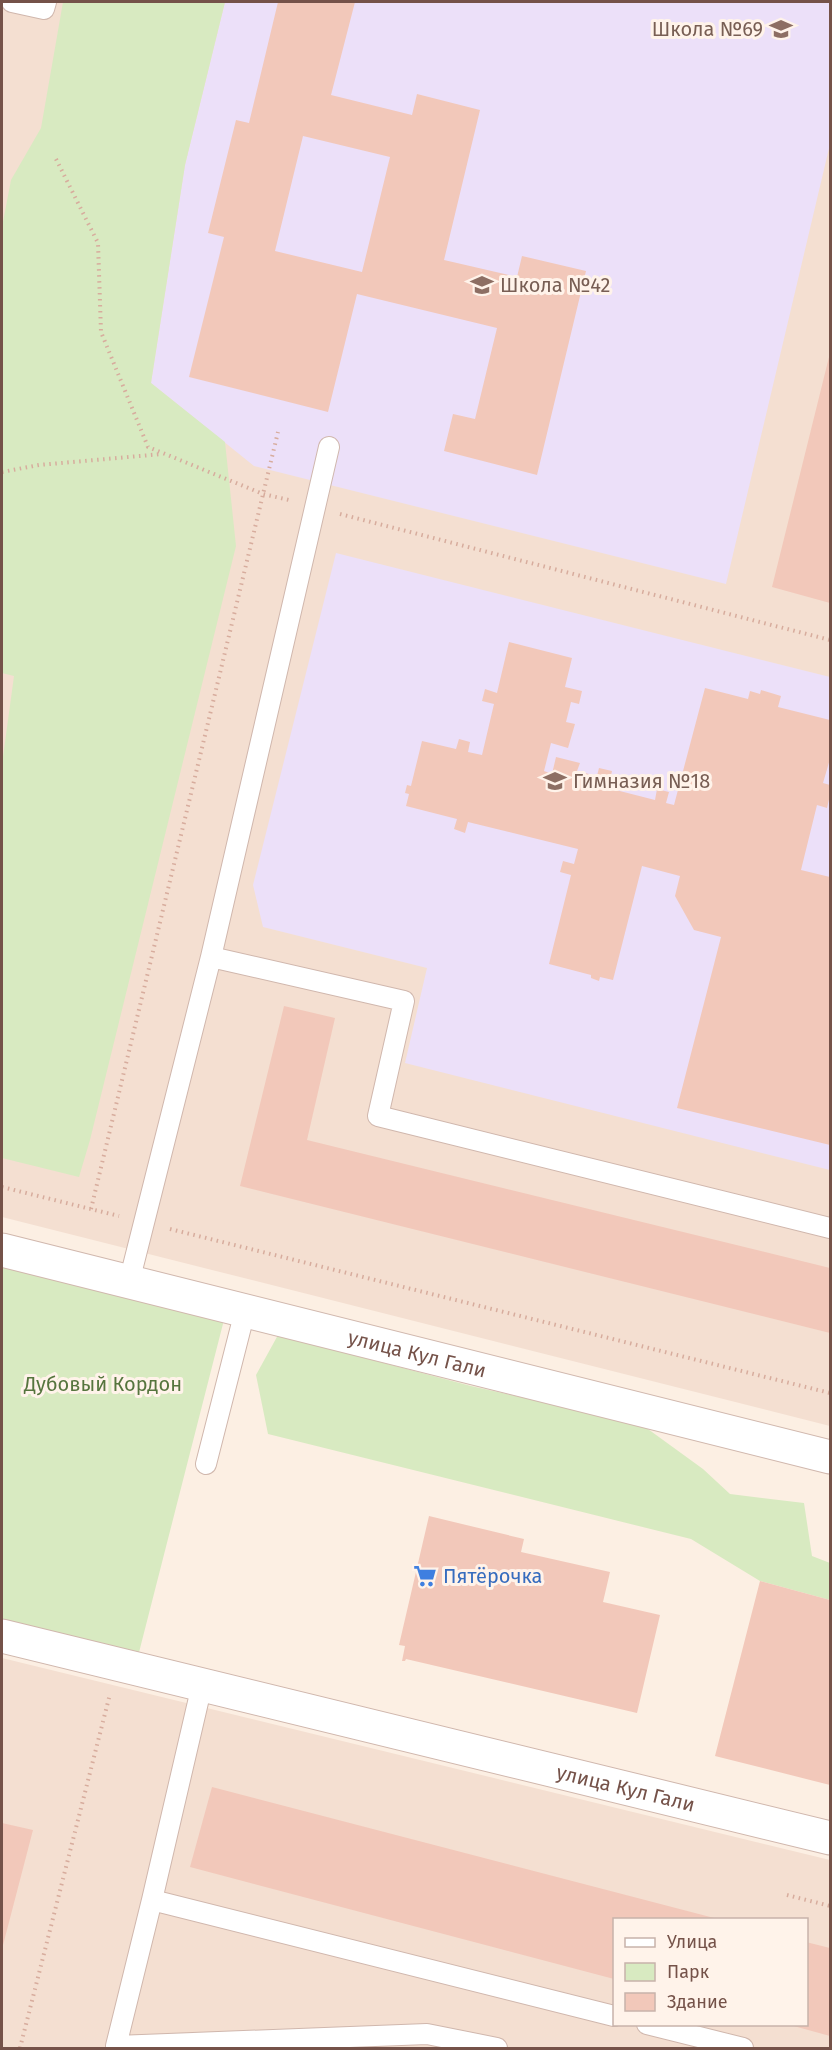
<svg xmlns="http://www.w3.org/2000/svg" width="832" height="2050" font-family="'Fira Sans',sans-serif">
<rect width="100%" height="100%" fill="#fcefe3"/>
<path fill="#f4dfd1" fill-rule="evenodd" d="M2 2H830V1426L2 1217Z
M2 1658 830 1860V2048H2ZM614 1920H806V2024H614Z"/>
<path fill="#ece0f9" d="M225 2H830V144L726 584 254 466 151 383 185 165Z
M336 553 830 677V1170L405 1063 427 968 263 927 253 885Z"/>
<path fill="#d8eac1" d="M63 2H225L185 165 151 383 225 442 236 546 90 1140 79 1177 2 1158V764L14 676 2 673V227L11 180 41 128Z
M2 1253 226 1312 135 1668 2 1636Z
M278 1335 471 1386 641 1424 703 1469 730 1494 804 1503 812 1556 830 1563V1600L760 1581 691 1539 268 1434 256 1375Z"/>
<path fill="#f2c8ba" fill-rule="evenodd" d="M278 2H355L331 95 412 115 417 94 480 110 444 260 517 277 522 256 586 271 537 475 444 451 453 414 475 419 497 328 357 294 328 412 189 377 224 237 208 233 236 120 249 123ZM303 136 390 157 362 272 275 251Z
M830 353V603L772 587Z
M509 642 572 658 565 687 582 691 579 704 571 702 566 722 575 724 568 748 551 743 544 771 552 774 556 757 580 763 577 771 597 776 599 768 612 771 608 788 655 800 657 789 669 792 666 803 674 805 705 688 748 699 750 691 760 694 761 690 781 696 778 707 830 720V759L823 783 830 785V795L827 808 817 805 801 870 830 877 829 1125 830 1145 677 1108 721 937 694 930 675 896 680 876 642 866 613 980 600 977 599 981 591 978V975L549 964 571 875 560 872 563 861 574 864 578 849 468 822 465 833 454 829 457 819 406 806 409 794 405 793 407 785 411 786 422 741 456 749 459 739 470 742 468 752 482 755 494 704 482 701 485 689 497 693Z
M284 1006 335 1018 307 1140 830 1268V1333L240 1186Z
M429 1516 524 1539 521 1552 610 1572 603 1602 660 1615 637 1713 406 1659 405 1661H402L405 1646 399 1645Z
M760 1581 830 1600V1785L715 1756Z
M212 1787 718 1919V1920H614V1979L190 1867Z
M2 1823 33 1830 2 1949Z
M806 1942 830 1948V2036L790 2025 806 2024Z"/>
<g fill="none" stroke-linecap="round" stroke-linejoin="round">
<g stroke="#d0b7ad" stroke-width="22">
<path id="service" d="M12 2 44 9 46 2
M211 957 329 447
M129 1282 211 957 404 1001 378 1116 830 1228
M206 1464 245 1311
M202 1685 152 1900 116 2046 427 2034 497 2048
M152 1900 614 2016
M647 2024 743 2048"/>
</g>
<g stroke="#d0b7ad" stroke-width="35">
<g id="minor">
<path id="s1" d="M2 1250 830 1457"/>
<path id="s2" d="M2 1636 830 1838"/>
</g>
</g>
<path stroke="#d7ac9d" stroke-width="4" stroke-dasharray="1.5 4.5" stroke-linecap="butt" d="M56 159 98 243 101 332 148 447 263 494 289 500
M2 472 39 465 162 454
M340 514 830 640
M2 1187 119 1216
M91 1209 278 432
M170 1229 830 1393
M787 1895 830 1906
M20 2048 110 1694"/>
<use href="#service" stroke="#fff" stroke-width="20"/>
<use href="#minor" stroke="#fff" stroke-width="33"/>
</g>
<defs>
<g id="school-bare" transform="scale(1.8)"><path d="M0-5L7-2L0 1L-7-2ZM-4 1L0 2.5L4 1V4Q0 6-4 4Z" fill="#8d6e63" stroke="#fff3ea" stroke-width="2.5" paint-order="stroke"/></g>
<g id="supermarket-bare" transform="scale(1.8)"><path d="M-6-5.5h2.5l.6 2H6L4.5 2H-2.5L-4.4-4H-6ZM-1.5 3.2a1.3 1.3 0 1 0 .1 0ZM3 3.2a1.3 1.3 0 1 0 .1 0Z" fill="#3f7fe0" stroke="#fff3ea" stroke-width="2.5" paint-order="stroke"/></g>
</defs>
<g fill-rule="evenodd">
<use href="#school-bare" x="781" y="29"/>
<use href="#school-bare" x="482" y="285"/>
<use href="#school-bare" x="555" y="781"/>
<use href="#supermarket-bare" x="425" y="1576"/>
</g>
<g text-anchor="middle" stroke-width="6" stroke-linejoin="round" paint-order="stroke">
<g font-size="20" fill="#785e54" stroke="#fff3ea" text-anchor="start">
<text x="763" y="36" text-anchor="end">Школа №69</text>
<text x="500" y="292">Школа №42</text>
<text x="573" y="788">Гимназия №18</text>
</g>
<g font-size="20" fill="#755249" stroke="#fff3ea">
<text dy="7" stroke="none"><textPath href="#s1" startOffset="428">улица Кул Гали</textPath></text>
<text dy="7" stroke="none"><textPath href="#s2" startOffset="642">улица Кул Гали</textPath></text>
</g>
<g font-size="20" fill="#56753e" stroke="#fff3ea">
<text x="103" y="1391">Дубовый Кордон</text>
</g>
<g font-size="20" fill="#366cbe" stroke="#fff3ea" text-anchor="start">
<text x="443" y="1583">Пятёрочка</text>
</g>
</g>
<rect width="832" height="2050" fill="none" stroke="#755249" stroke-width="6"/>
<rect x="613" y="1918" width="195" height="108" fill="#fff3ea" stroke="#c8b3aa" stroke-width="1.5"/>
<rect x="625" y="1938" width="30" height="9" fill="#ffffff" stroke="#c8b3aa" stroke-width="1.5"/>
<text x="667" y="1948" font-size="18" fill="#755249">Улица</text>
<rect x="625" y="1963" width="30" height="18" fill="#d8eac1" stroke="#c8b3aa" stroke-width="1.5"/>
<text x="667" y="1978" font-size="18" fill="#755249">Парк</text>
<rect x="625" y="1993" width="30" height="18" fill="#f2c8ba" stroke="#c8b3aa" stroke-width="1.5"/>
<text x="667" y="2008" font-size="18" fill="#755249">Здание</text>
</svg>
